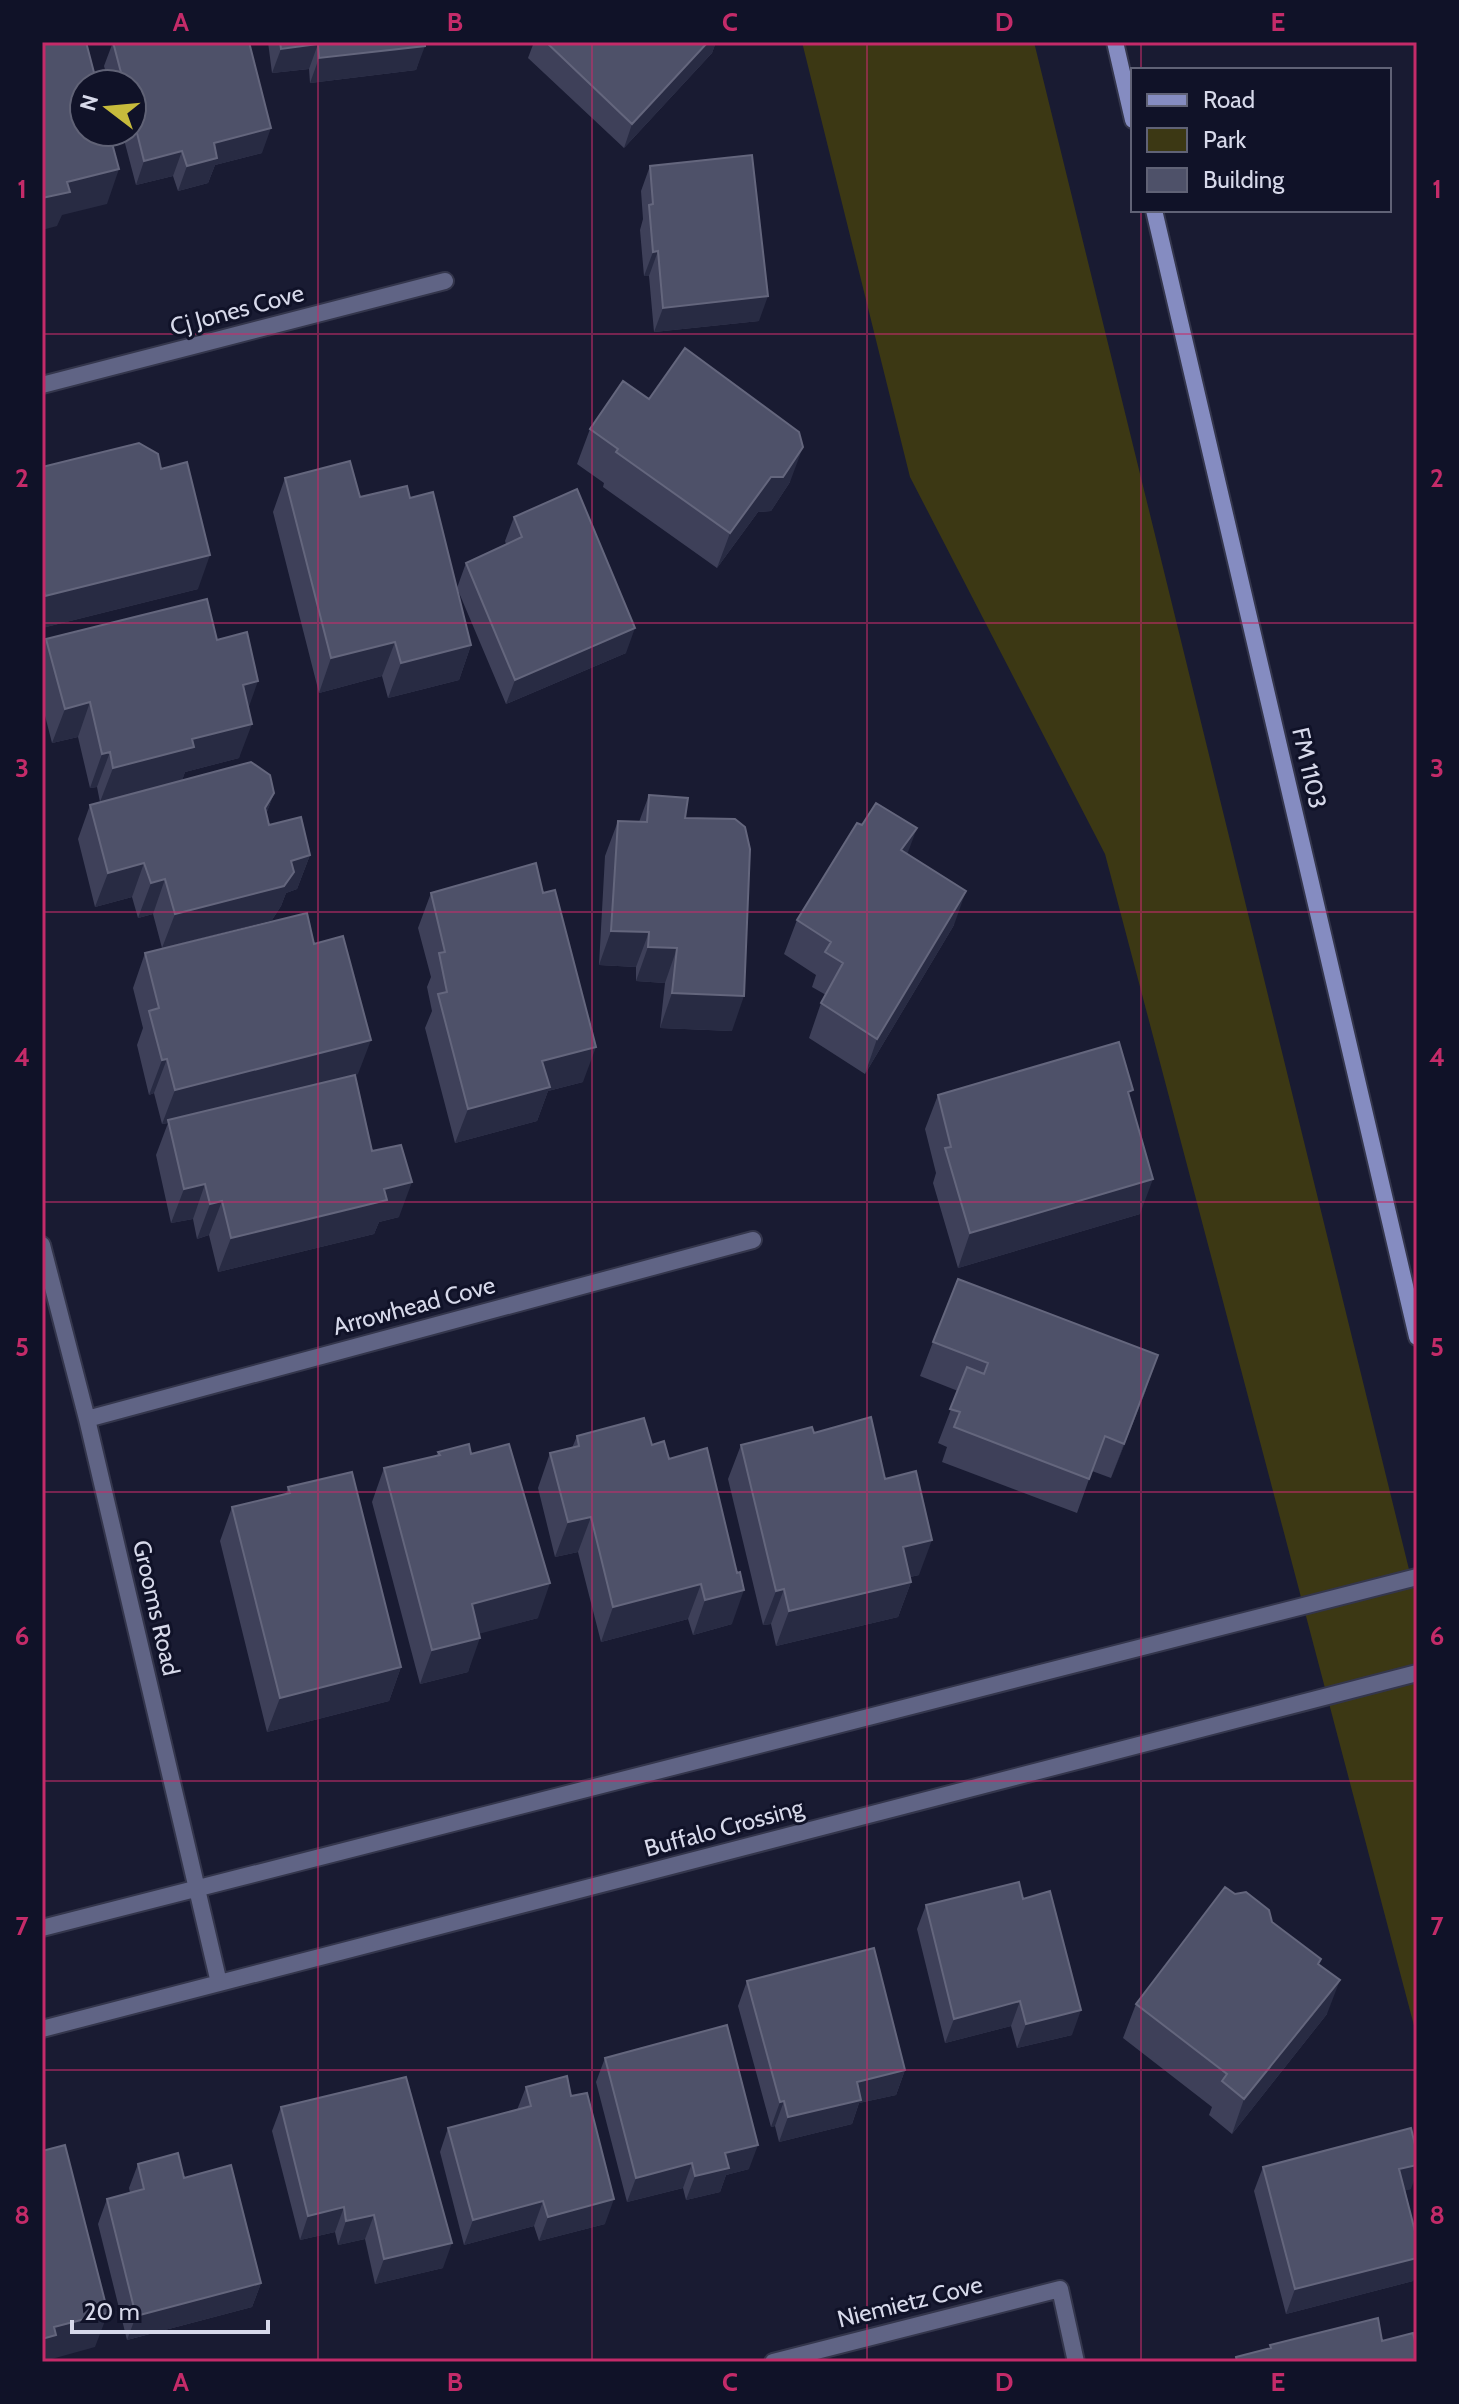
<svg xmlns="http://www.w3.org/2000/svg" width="1459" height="2404" font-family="Cabin,sans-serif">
<rect width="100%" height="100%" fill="#191b32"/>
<path fill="#3c3814" d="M802 42H1034L1417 1602V2037L1105 854 910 477Z"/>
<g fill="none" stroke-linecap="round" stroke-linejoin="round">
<g stroke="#34364c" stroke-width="20">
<path id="street" d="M42 385 445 281
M42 1245 87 1419 219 1983
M87 1419 753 1240
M42 1928 1417 1577
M42 2029 1417 1673
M773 2362 1060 2289 1076 2362"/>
</g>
<g stroke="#34364c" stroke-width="20">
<path id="secondary" d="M1115 42 1133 120
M1154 210 1417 1337"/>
</g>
<use href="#street" stroke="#606485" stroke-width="16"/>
<use href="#secondary" stroke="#858cc1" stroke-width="16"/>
</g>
<path fill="#3e4059" d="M113 42 262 153 215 165 208 183 178 191 173 176 136 185 122 132H132V84H109L104 66Z
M268 42H425L416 70 310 83 309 69 272 73Z
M534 42H716L712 53 624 148 528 58Z
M650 166 759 321 654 332 649 276H644L640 230 643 219 641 191Z
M649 399 790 482 771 511 758 512 717 568 603 487 604 483 577 464 590 429Z
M42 467 161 469 198 589 42 628Z
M285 478 360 497 410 498 471 645 459 680 388 698 382 676 319 693 273 512Z
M514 517 626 653 506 704 457 588 466 563 506 544 505 541Z
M46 639 217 640 248 709 239 758 185 772 182 780 274 793 266 814 269 825 310 855 297 889 286 893 281 906 272 920 162 948 153 914 138 918 132 897 95 907 78 839 90 805 100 802 97 787 90 788 78 737 52 743 42 704V651Z
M649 795 685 818 732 1031 660 1028 665 983 636 981V967L599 965 605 856 618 821 639 822Z
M907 854 954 925 865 1074 809 1038 821 1003 826 995 812 987 816 975 784 954 797 920Z
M431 893 583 1082 548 1091 537 1121 455 1143 425 1028 432 1011 427 987 431 977 418 928Z
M314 944 358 1074 321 1083 372 1151 399 1217 379 1222 374 1234 218 1272 209 1235 197 1239 193 1219 171 1223 156 1155 168 1123 162 1124 154 1093 149 1095 137 1045 143 1028 133 988 145 953Z
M938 1095 1130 1099 1140 1214 958 1268 933 1183 936 1173 925 1129Z
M933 1342 1146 1390 1111 1478 1092 1471 1077 1513 942 1462 947 1447 938 1443 958 1391 920 1376Z
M814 1433 885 1479 919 1575 910 1577 911 1582 898 1617 776 1646 771 1624 763 1625 728 1479 741 1445Z
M577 1436 652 1445 669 1459 732 1624 693 1635 688 1619 601 1642 578 1552 555 1557 538 1488 550 1453 572 1448Z
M438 1452 471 1454 538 1618 479 1633 468 1672 420 1684 372 1502 384 1468 437 1456Z
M288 1487 401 1667 389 1701 267 1732 220 1541 232 1507 286 1494Z
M1023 1899 1072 2035 1017 2048 1011 2026 945 2043 917 1929 926 1905Z
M1272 1922 1319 1964 1327 2014 1232 2134 1209 2115 1212 2107 1123 2038 1136 2004Z
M747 1981 905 2070 896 2095 859 2103 852 2124 779 2142 775 2126 771 2127 738 2006Z
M605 2058 749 2169 726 2175 720 2192 686 2200 683 2188 627 2202 596 2082Z
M526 2087 571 2096 605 2224 539 2241 534 2226 464 2245 440 2152 448 2128 517 2110Z
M281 2107 443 2268 375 2284 365 2239 338 2245 335 2232 300 2240 272 2131Z
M138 2164 184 2178 261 2283 252 2307 127 2340 98 2224 107 2199 130 2193 129 2188Z
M1263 2167 1411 2189 1405 2190 1417 2239V2269L1413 2281 1286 2314 1254 2191Z"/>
<path fill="#282b43" d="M708 42H716L712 53 624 148 632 124Z
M318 44 309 69 272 73 281 49Z
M425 46 416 70 310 83 319 58Z
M271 128 262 153 215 165 208 183 178 191 187 166 214 143Z
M182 151 173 176 136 185 144 161Z
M119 169 107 204 62 215 57 226 42 230V198L67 182Z
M658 251 649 276H644L653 252Z
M768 296 759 321 654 332 663 308Z
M803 447 790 482 771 511 758 512 717 568 730 533 771 477Z
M210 555 198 589 42 628V605L45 596Z
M635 628 626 653 506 704 515 680Z
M395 642 382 676 319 693 331 658Z
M471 645 459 680 388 698 401 663Z
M258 681 246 715 243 685Z
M90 702 78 737 52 743 65 709Z
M252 724 239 758 185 772 182 781 100 802 113 768 192 739Z
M110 752 97 787 90 788 102 754Z
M274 793 261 828 265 808Z
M917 828 904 863 901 850Z
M310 855 297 889 286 893 281 906 272 920 162 948 175 914 291 861Z
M144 863 132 897 95 907 108 873Z
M165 879 153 914 138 918 151 883Z
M966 891 954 925 865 1074 877 1039Z
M611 931 649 932 636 967 599 965Z
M648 947 677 948 665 983 636 981Z
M672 993 744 996 732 1031 660 1028Z
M371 1040 358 1074 169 1123 168 1120V1123L162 1124 175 1090Z
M596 1047 583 1082 548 1091 537 1121 455 1143 468 1109 542 1061Z
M167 1059 154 1093 149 1095 162 1060Z
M1153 1179 1140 1214 958 1268 970 1233Z
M412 1182 399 1217 379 1222 374 1234 218 1272 231 1238 384 1189Z
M205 1184 193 1219 171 1223 184 1189Z
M222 1201 209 1235 197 1239 210 1204Z
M1158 1355 1146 1390 1111 1478 1124 1444Z
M591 1517 578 1552 555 1557 568 1522Z
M932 1540 919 1575 890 1581 903 1547Z
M911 1582 898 1617 776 1646 789 1611Z
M550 1583 538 1618 460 1639 472 1604Z
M701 1584 688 1619 601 1642 613 1607Z
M784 1589 771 1624 763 1625 776 1591Z
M744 1590 732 1624 693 1635 705 1600Z
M480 1638 468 1672 420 1684 432 1650Z
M401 1667 389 1701 267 1732 280 1698Z
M1340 1980 1327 2014 1232 2134 1244 2099Z
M1020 2001 1011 2026 945 2043 954 2019Z
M1081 2010 1072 2035 1017 2048 1026 2024Z
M905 2070 896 2095 859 2103 852 2124 779 2142 788 2117 857 2082Z
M784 2101 775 2126 771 2127 780 2102Z
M758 2145 749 2169 726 2175 720 2192 686 2200 695 2176 725 2153Z
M692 2163 683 2188 627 2202 636 2178Z
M1417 2165V2172L1411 2189 1390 2194 1399 2169Z
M614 2199 605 2224 539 2241 548 2217Z
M543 2201 534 2226 464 2245 473 2220Z
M344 2207 335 2232 300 2240 308 2216Z
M374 2215 365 2239 338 2245 346 2221Z
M452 2243 443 2268 375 2284 384 2259Z
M1417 2258V2269L1413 2281 1286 2314 1295 2289Z
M261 2283 252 2307 127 2340 136 2316Z
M108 2313 95 2347 48 2360 47 2362H42V2339L54 2327Z"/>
<path fill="#4e5169" stroke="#64667d" stroke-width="2" d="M42 42H86L97 84H84V132H109L119 169 67 182 70 192 42 198Z
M113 42H249L271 128 214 143 217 158 187 166 182 151 144 161 132 113V84H124Z
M280 42H425V46L319 58 318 44 281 49Z
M546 42H708L632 124Z
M752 155 768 296 663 308 658 251 653 252 649 205 653 204 650 166Z
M685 348 799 432 803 447 783 477H771L730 533 616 452 618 449 590 429 623 381 649 399Z
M139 443 158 454 161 469 187 462 210 555 45 596 42 582V467Z
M350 461 360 497 407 486 410 498 433 492 471 645 401 663 395 642 331 658 285 478Z
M577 489 635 628 515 680 466 563 522 537 514 517Z
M207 599 217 640 247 632 258 681 243 685 252 724 192 739 194 747 113 768 110 752 102 754 90 702 65 709 46 639Z
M251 762 270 775 274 793 265 808 269 825 301 817 310 855 291 861 294 872 284 886 175 914 165 879 151 883 144 863 108 873 90 805Z
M649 795 688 798 685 818 735 819 745 827 750 849 744 996 672 993 677 948 648 947 649 932 611 931 618 821 647 822Z
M876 803 917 828 901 850 966 891 877 1039 821 1003 843 963 825 952 831 942 797 920 857 823 862 825Z
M536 863 543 893 555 890 596 1047 542 1061 550 1087 468 1109 438 994 447 992 439 953 445 952 431 893Z
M307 913 314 944 343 936 371 1040 175 1090 167 1059 162 1060 149 1011 159 1008 145 953Z
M1119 1042 1133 1090 1128 1092 1153 1179 970 1233 945 1148 951 1147 938 1095Z
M355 1075 372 1151 401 1145 412 1182 384 1189 387 1200 231 1238 222 1201 210 1204 205 1184 184 1189 168 1120Z
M958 1279 1158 1355 1124 1444 1105 1436 1089 1479 954 1427 960 1412 950 1409 967 1367 984 1374 988 1363 933 1342Z
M871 1417 885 1479 916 1471 932 1540 903 1547 911 1582 789 1611 784 1589 776 1591 741 1445 812 1427 814 1433Z
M644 1418 652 1445 664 1441 669 1459 707 1448 737 1573 740 1572 744 1590 705 1600 701 1584 613 1607 591 1517 568 1522 550 1453 579 1446 577 1436Z
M469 1444 471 1454 509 1444 550 1583 472 1604 480 1638 432 1650 384 1468 440 1455 438 1452Z
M352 1472 401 1667 280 1698 232 1507 290 1493 288 1487Z
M1019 1882 1023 1899 1050 1891 1081 2010 1026 2024 1020 2001 954 2019 926 1905Z
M1225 1887 1235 1894 1246 1892 1269 1910 1272 1922 1321 1959 1318 1964 1340 1980 1244 2099 1222 2081 1227 2074 1136 2004Z
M874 1948 905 2070 857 2082 861 2100 788 2117 784 2101 780 2102 747 1981Z
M727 2025 758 2145 725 2153 729 2168 695 2176 692 2163 636 2178 605 2058Z
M567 2076 571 2096 587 2093 614 2199 548 2217 543 2201 473 2220 448 2128 531 2106 526 2087Z
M406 2077 452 2243 384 2259 374 2215 346 2221 344 2207 308 2216 281 2107Z
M1411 2128 1417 2153V2165L1399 2169 1417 2239V2258L1295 2289 1263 2167Z
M65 2145 108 2313 54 2327 56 2335 42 2339V2151Z
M178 2153 184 2178 231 2165 261 2283 136 2316 107 2199 144 2189 138 2164Z
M1378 2318 1382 2341 1413 2333 1417 2349V2362H1237L1236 2357 1271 2348 1270 2345Z"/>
<path fill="none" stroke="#c42b69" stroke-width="2" stroke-opacity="0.55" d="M318 42V2362M592 42V2362M867 42V2362M1141 42V70M1141 210V2362M42 334H1417M42 623H1417M42 912H1417M42 1202H1417M42 1492H1417M42 1781H1417M42 2070H1417"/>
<g text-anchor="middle" stroke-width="6" stroke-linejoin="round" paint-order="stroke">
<g font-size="24" fill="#d7d9ea" stroke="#101228">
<text transform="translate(237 310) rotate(-15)" y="8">Cj Jones Cove</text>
<text transform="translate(1309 768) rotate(77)" y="8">FM 1103</text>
<text transform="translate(414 1306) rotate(-15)" y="8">Arrowhead Cove</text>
<text transform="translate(156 1608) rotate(77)" y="8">Grooms Road</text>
<text transform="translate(724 1828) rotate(-15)" y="8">Buffalo Crossing</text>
<text transform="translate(910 2302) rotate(-14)" y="8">Niemietz Cove</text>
</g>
</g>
<rect width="1459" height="2404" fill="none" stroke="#101228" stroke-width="88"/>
<rect x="1131" y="68" width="260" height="144" fill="#101228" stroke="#606276" stroke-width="2"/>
<rect x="1147" y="94" width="40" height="12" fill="#858cc1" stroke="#606276" stroke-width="2"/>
<text x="1203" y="108" font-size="24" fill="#d7d9ea">Road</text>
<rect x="1147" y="128" width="40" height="24" fill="#3c3814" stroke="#606276" stroke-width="2"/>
<text x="1203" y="148" font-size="24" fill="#d7d9ea">Park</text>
<rect x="1147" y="168" width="40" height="24" fill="#4e5169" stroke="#606276" stroke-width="2"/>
<text x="1203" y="188" font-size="24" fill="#d7d9ea">Building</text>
<g transform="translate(108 108) rotate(286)"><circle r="38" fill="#101228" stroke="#606276" stroke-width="2"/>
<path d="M0-6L14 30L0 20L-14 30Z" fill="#c7bb3c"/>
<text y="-12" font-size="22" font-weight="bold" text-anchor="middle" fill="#d7d9ea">N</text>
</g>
<path d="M72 2320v12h196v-12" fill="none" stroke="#d7d9ea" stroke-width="4"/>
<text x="84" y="2320" font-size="24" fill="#d7d9ea" stroke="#101228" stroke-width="6" paint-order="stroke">20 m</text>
<rect x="44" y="44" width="1371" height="2316" fill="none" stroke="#c42b69" stroke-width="3"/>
<g font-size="26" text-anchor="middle" font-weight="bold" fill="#c42b69">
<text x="181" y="31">A</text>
<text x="455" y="31">B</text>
<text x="730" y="31">C</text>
<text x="1004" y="31">D</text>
<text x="1278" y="31">E</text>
<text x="22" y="198">1</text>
<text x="1437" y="198">1</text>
<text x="22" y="487">2</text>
<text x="1437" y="487">2</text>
<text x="22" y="777">3</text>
<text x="1437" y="777">3</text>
<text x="22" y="1066">4</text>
<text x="1437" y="1066">4</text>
<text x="22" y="1356">5</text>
<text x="1437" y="1356">5</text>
<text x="22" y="1645">6</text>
<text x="1437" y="1645">6</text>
<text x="22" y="1935">7</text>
<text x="1437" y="1935">7</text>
<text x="22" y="2224">8</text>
<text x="1437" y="2224">8</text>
<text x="181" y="2391">A</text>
<text x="455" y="2391">B</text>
<text x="730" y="2391">C</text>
<text x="1004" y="2391">D</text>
<text x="1278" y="2391">E</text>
</g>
</svg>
